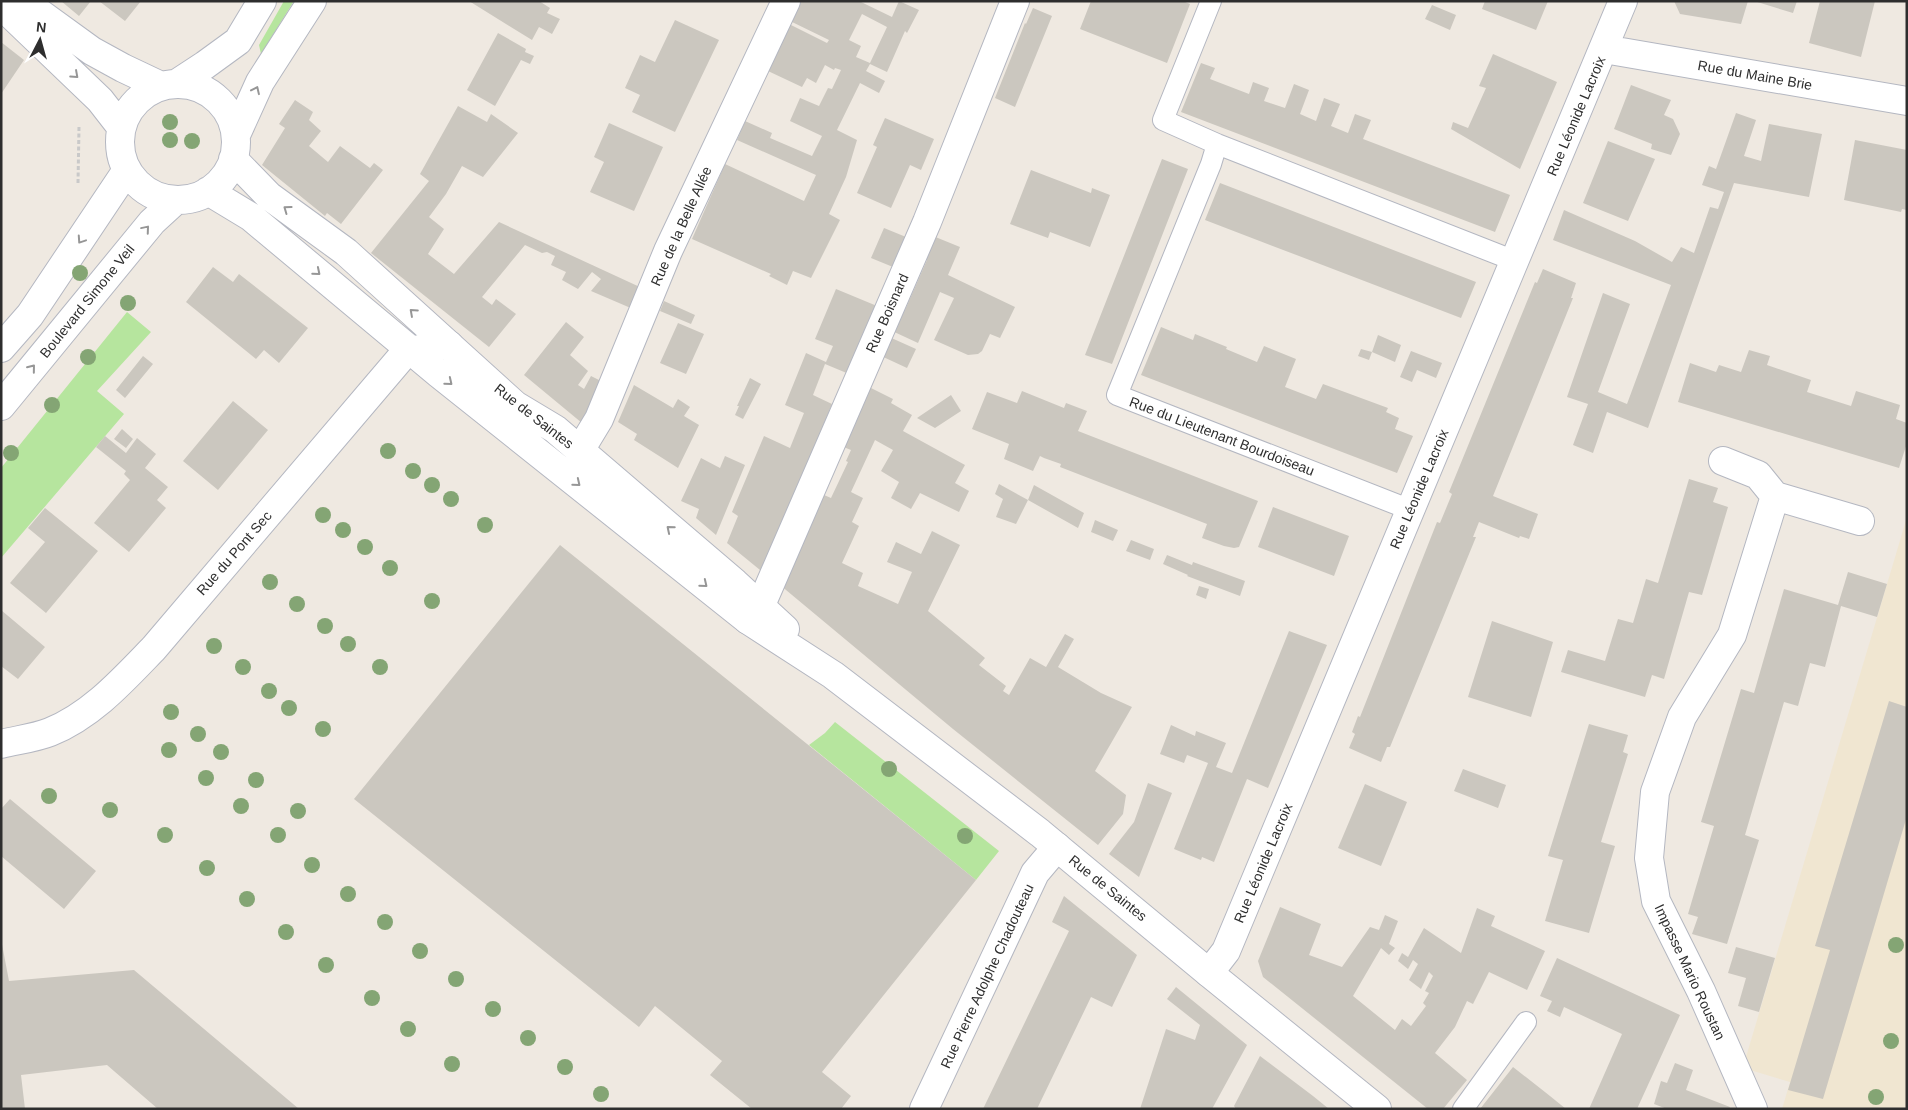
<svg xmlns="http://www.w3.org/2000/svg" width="1908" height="1110" font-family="Helvetica,sans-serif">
<rect width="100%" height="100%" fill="#efe9e1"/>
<path fill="#f0e6d1" d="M1907 517V1109H1782L1790 1082 1750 1070 1746 1057Z"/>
<path fill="#b6e59e" d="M284 1H294L261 54 259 45Z
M127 312 151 332 97 391 124 414 1 558V468Z
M835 722 999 851 976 880 809 745 825 733Z"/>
<path fill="#cbc7bf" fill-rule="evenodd" d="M61 1H91L79 16Z
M99 1H141L125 21Z
M469 1H539L550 8 547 13 560 19 552 34 539 27 532 40Z
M800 1H859L892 17 899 1 919 10 907 33 905 31 887 72 870 64 866 71 885 81 879 93 860 83 837 130 857 140 846 177 829 214 840 220 811 278 793 271 787 285 769 276 771 274 692 239 725 164 804 201 816 175 737 140 745 121 772 133 770 138 812 156 822 136 790 121 800 98 819 106 828 88 832 89 841 70 835 68 834 70 825 65 816 83 807 78 802 87 768 71 789 24 827 43 829 40 790 21ZM862 14 887 27 870 63 856 57 861 46 849 40Z
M1091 1H1183L1190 4 1167 63 1080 29Z
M1485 1H1548L1536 30 1482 9Z
M1674 1H1748L1741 24 1680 14Z
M1754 1H1797L1793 13Z
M1820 1H1875L1861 57 1809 43Z
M1432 5 1456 15 1450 30 1425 19Z
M1033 8 1052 16 1015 107 995 98 1025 23 1026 24Z
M675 20 719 40 675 132 632 112 640 95 625 88 640 55 655 62Z
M498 33 526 49 525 52 534 56 530 64 521 60 495 106 467 90Z
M1 42 24 60 1 94Z
M1493 54 1557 82 1520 169 1451 129 1453 122 1468 128 1486 88 1479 86Z
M1201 63 1215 68 1210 79 1249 94 1253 82 1269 88 1264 101 1285 108 1294 84 1309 90 1300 114 1316 121 1324 98 1340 104 1331 126 1348 133 1355 114 1371 120 1363 139 1510 195 1495 232 1181 112Z
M1631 85 1671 100 1664 115 1673 119 1680 134 1671 155 1651 149 1652 144 1614 129Z
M295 100 313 112 309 120 321 131 309 146 328 162 340 146 370 168 374 163 383 170 341 224 327 213 325 216 262 165 285 128 279 124Z
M458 106 487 122 491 114 518 133 483 177 462 166 446 194 429 217 444 229 428 254 454 274 499 222 642 288 633 309 591 291 601 279 592 272 578 289 562 280 566 272 551 265 555 256 547 252 542 253 525 245 482 297 492 305 496 299 516 314 489 347 371 253 429 181 420 174Z
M1736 113 1756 120 1744 156 1761 161 1769 124 1822 134 1809 197 1734 183 1648 428 1607 412 1593 453 1573 445 1588 404 1567 397 1603 293 1630 304 1598 392 1627 404 1671 285 1553 240 1564 210 1635 241 1672 262 1681 247 1694 253 1710 207 1718 209 1724 192 1702 185 1709 166 1716 169Z
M885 118 934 139 921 170 910 165 891 208 857 193 877 147 873 145Z
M609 123 663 147 634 211 590 192 604 162 594 157Z
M1855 140 1907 150V210L1902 209 1901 212 1844 200Z
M1608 141 1655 159 1628 221 1583 203Z
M1162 159 1188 169 1112 364 1085 355Z
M1031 170 1091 193 1092 188 1110 195 1090 247 1050 232 1048 238 1010 224Z
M1220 183 1476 282 1461 318 1205 220Z
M884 228 906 237 893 267 871 258Z
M933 236 960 247 948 275 1015 307 1000 338 990 334 982 351 978 354 968 355 934 340 954 298 940 292 918 343 890 330 900 309 905 310 927 260 924 258Z
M213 267 233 282 239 274 308 328 279 363 264 350 256 359 186 302Z
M1543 269 1576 283 1571 298H1573L1493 496 1538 514 1529 539 1520 536 1519 538 1479 522 1473 537H1476L1390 747H1387L1381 762 1349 748 1355 734 1352 732 1358 716 1360 717 1437 522 1440 523 1452 494 1449 492 1535 282 1537 283Z
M836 289 877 306 849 374 825 364 813 395 832 404 781 531 766 575 727 543 738 516 732 512 764 436 790 448 804 413 785 405 806 353 826 362 833 346 815 339Z
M664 301 695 315 691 324 660 311Z
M566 322 584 337 570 355 588 371 578 385 584 389 591 376 601 381 582 423 524 375Z
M678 323 704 334 686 374 660 363Z
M1161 327 1193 340 1195 334 1227 347 1226 349 1257 362 1264 346 1296 359 1285 387 1316 399 1323 384 1388 408 1386 412 1399 418 1395 429 1413 436 1397 473 1141 375Z
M1378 335 1401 345 1395 362 1372 352Z
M887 336 916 349 907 368 879 355Z
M1361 349 1372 352 1369 360 1358 356Z
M1749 350 1770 356 1767 365 1811 380 1807 392 1851 406 1856 391 1900 405 1896 419 1907 423V443L1899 468 1678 402 1690 363 1716 372 1719 365 1741 372Z
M1411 351 1442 363 1436 378 1417 370 1412 382 1400 377Z
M143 356 153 364 125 398 116 390Z
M750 378 761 384 743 419 735 415 739 406H737Z
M634 385 673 408 678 399 690 407 684 416 699 425 678 468 634 440 637 434 618 422Z
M867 386 893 399 891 403 912 415 903 431 965 465 955 483 969 491 959 512 920 493 911 509 891 498 899 482 881 471 893 450 875 440 851 492 863 498 852 522 859 526 842 563 863 573 858 586 898 604 912 572 887 562 896 542 921 554 932 531 960 545 928 611 985 658 979 665 1006 686 1003 691 1009 695 1030 658 1046 667 1065 634 1074 639 1058 667 1101 693 1132 707 1095 771 1126 795 1123 814 1098 845 953 729 780 585 807 524 811 525 824 495 831 498 848 462 846 461 851 450 841 446Z
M1022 391 1064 408 1066 403 1087 411 1078 431 1258 501 1239 547 1234 548 1224 546 1202 538 1207 524 1060 467 1061 464 1044 458 1040 456 1033 471 1004 459 1009 444 972 429 987 392 1017 403Z
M951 395 961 411 935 428 917 418Z
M233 401 268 430 218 490 183 461Z
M122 429 133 439 126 448 114 439Z
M105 436 126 453 137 438 156 454 145 468 168 487 157 500 166 508 129 552 94 523 130 480 124 474 126 471 96 447Z
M725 456 745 465 716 535 696 518 699 509 681 501 701 458 720 468Z
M1689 479 1718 488 1713 502 1728 507 1702 595 1689 592 1664 679 1652 675 1645 697 1561 672 1568 650 1605 661 1618 619 1633 623 1646 579 1658 583Z
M999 484 1028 500 1034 485 1084 513 1078 528 1028 500 1016 524 996 517 1003 499 995 494Z
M1273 507 1349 536 1334 576 1258 547Z
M45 508 98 551 46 613 10 583 45 542 28 528Z
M1095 520 1118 530 1113 541 1091 532Z
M1131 540 1154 549 1150 560 1126 551Z
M560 545 976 880 822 1072 851 1096 841 1109H752L710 1075 722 1061 655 1006 639 1027 354 799Z
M1167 555 1192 565 1193 562 1245 581 1240 596 1187 576 1188 575 1163 564Z
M1848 572 1887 584 1877 617 1841 606 1825 667 1810 663 1798 706 1784 702 1745 835 1759 840 1727 944 1692 934 1698 917 1688 914 1714 826 1701 822 1741 689 1754 693 1784 589 1838 605Z
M1199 586 1209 589 1206 599 1196 595Z
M1 610 45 647 18 679 1 666Z
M1492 621 1553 642 1531 717 1468 697Z
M1289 631 1327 645 1268 788 1247 779 1214 862 1202 857 1201 860 1174 849 1208 763 1187 755 1184 763 1160 754 1171 725 1195 736 1196 731 1226 743 1216 767 1232 773Z
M1889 701 1907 707V816L1823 1099 1788 1090 1830 950 1815 946Z
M1589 724 1628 735 1623 752 1628 754 1601 842 1615 846 1589 933 1545 921 1563 860 1548 856Z
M1463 769 1506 785 1498 808 1454 791Z
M1148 783 1172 793 1139 877 1109 854 1134 822Z
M1365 784 1407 802 1381 866 1338 848Z
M10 799 96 871 64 909 1 856V809Z
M1064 896 1137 955 1112 1007 1091 997 1037 1109H983L1069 931 1052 922Z
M1280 907 1321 924 1309 955 1342 967 1370 927 1379 930 1385 915 1398 921 1389 944 1395 948 1389 955 1381 948 1353 996 1395 1030 1402 1019 1411 1026 1426 1006 1423 1003 1429 993 1425 991 1433 976 1429 972 1421 989 1409 980 1418 964 1413 960 1408 969 1398 961 1402 953 1408 957 1424 928 1461 953 1477 908 1495 916 1491 926 1545 951 1527 990 1489 972 1473 1004 1467 1001 1455 1027 1435 1053 1467 1080 1443 1109H1428L1263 977 1258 961Z
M1 939 9 981 134 970 299 1109H158L107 1065 21 1075 25 1109H1Z
M1736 947 1775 958 1759 1012 1738 1006 1746 978 1728 973Z
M1557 958 1680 1015 1637 1109H1589L1622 1034 1564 1007 1560 1017 1547 1011 1552 1001 1540 996Z
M1176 987 1247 1045 1212 1109H1140L1166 1029 1195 1040 1200 1025 1167 999Z
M1260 1056 1313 1096 1329 1109H1236L1234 1106Z
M1675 1063 1693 1070 1686 1090 1730 1107 1729 1109H1667L1654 1104 1661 1081 1667 1083Z
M1513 1067 1550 1096 1566 1109H1480Z"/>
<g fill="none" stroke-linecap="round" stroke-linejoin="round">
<g stroke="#b4b7c1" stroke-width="22">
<path id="lane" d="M1211 1 1163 120 1217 144 1211 164 1117 395 1411 510
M1217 144 1515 261
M1463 1109 1526 1022"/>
</g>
<g stroke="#b4b7c1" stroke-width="30">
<path id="street" d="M1604 49 1907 101
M579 452 599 419 668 251 786 1
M1723 461 1758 475 1775 496 1860 521
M748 620 761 605 927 222 1015 1
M1 744C17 740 35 738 50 732 92 715 123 680 154 648L405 353 431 346 449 345
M1209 973 1226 951 1623 1
M924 1109 1035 873 1057 847
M1753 1109 1701 991 1656 901 1649 858 1655 792 1682 717 1732 635 1775 496"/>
</g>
<g stroke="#b4b7c1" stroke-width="30">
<path id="secondary" d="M23 1 92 51 123 68 161 86
M1 5 100 100 121 127
M176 84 205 65 238 41 262 1
M120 142a58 58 0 1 1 116 0a58 58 0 1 1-116 0Z
M236 135 260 82 312 1
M233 159 269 196 346 252 515 405 555 429 735 583 785 629
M208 191 251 217 438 373 748 620 833 675 1040 833 1209 973 1377 1109
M1 348 30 315 127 170
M1 406 152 222 176 200"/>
</g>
<path stroke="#c9c9c9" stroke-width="3" stroke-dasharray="4 2.5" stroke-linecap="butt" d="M78 183 79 127"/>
<use href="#lane" stroke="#fff" stroke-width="20"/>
<use href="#street" stroke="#fff" stroke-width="28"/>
<use href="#secondary" stroke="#fff" stroke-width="28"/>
</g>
<g fill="#84a574">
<circle cx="170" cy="122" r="8"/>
<circle cx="170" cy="140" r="8"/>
<circle cx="192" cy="141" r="8"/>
<circle cx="80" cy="273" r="8"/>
<circle cx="128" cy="303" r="8"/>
<circle cx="88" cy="357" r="8"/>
<circle cx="52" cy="405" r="8"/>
<circle cx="388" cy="451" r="8"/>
<circle cx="11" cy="453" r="8"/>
<circle cx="413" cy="471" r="8"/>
<circle cx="432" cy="485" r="8"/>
<circle cx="451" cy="499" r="8"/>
<circle cx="323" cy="515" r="8"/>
<circle cx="485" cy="525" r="8"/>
<circle cx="343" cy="530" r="8"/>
<circle cx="365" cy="547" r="8"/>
<circle cx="390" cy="568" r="8"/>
<circle cx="270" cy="582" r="8"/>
<circle cx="432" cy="601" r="8"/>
<circle cx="297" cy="604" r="8"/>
<circle cx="325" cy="626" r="8"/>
<circle cx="348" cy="644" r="8"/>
<circle cx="214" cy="646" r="8"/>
<circle cx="243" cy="667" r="8"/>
<circle cx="380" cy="667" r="8"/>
<circle cx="269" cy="691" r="8"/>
<circle cx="289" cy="708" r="8"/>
<circle cx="171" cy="712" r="8"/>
<circle cx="323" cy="729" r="8"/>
<circle cx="198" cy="734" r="8"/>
<circle cx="169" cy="750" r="8"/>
<circle cx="221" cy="752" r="8"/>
<circle cx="889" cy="769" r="8"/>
<circle cx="206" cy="778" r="8"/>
<circle cx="256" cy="780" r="8"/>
<circle cx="49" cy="796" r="8"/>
<circle cx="241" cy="806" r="8"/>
<circle cx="110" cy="810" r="8"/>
<circle cx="298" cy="811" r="8"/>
<circle cx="165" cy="835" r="8"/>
<circle cx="278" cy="835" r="8"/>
<circle cx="965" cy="836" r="8"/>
<circle cx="312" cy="865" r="8"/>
<circle cx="207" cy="868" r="8"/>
<circle cx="348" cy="894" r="8"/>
<circle cx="247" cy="899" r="8"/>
<circle cx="385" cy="922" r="8"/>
<circle cx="286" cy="932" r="8"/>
<circle cx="1896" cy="945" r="8"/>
<circle cx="420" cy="951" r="8"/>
<circle cx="326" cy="965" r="8"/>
<circle cx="456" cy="979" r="8"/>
<circle cx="372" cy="998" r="8"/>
<circle cx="493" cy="1009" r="8"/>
<circle cx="408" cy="1029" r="8"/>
<circle cx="528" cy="1038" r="8"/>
<circle cx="1891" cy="1041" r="8"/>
<circle cx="452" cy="1064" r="8"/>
<circle cx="565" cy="1067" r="8"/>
<circle cx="601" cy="1094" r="8"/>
<circle cx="1876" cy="1097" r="8"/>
</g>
<defs><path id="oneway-chevron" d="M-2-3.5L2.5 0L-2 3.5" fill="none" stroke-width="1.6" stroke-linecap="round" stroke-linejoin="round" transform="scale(1.25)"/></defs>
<g stroke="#969696">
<use href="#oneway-chevron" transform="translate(75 75) rotate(42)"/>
<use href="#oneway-chevron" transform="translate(256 90) rotate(-65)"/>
<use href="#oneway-chevron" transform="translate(287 209) rotate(-144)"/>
<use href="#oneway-chevron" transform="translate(146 229) rotate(-50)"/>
<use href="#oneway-chevron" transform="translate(81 240) rotate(124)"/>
<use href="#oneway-chevron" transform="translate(317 272) rotate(40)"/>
<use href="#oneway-chevron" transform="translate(413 312) rotate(-138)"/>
<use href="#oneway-chevron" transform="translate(32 368) rotate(-51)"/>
<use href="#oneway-chevron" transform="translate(449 382) rotate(39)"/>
<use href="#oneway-chevron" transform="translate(577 483) rotate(39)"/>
<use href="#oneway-chevron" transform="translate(670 529) rotate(-140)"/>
<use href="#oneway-chevron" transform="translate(704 584) rotate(39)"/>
</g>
<g text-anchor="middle" stroke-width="4.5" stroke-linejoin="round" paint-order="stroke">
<g font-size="14" fill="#2e2e2e" stroke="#fff">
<text transform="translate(1755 75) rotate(10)" y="5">Rue du Maine Brie</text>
<text transform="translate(1576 116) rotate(-67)" y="5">Rue Léonide Lacroix</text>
<text transform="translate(681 226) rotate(-66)" y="5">Rue de la Belle Allée</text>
<text transform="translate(87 301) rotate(-51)" y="5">Boulevard Simone Veil</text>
<text transform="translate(887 313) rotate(-66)" y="5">Rue Boisnard</text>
<text transform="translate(534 416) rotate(38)" y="5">Rue de Saintes</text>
<text transform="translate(1222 436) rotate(21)" y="5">Rue du Lieutenant Bourdoiseau</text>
<text transform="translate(1419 489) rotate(-67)" y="5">Rue Léonide Lacroix</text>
<text transform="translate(234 553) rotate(-49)" y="5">Rue du Pont Sec</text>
<text transform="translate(1263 863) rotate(-67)" y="5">Rue Léonide Lacroix</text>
<text transform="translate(1108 888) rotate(39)" y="5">Rue de Saintes</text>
<text transform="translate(1690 972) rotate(65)" y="5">Impasse Mario Roustan</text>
<text transform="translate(987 976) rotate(-65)" y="5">Rue Pierre Adolphe Chadouteau</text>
</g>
</g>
<rect width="1908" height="1110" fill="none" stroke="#2e2e2e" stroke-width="5"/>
<g transform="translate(40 40) rotate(6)" stroke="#ffffff" stroke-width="4" paint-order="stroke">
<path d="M0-4L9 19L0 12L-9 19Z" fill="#2e2e2e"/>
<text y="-8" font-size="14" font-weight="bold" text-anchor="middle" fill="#2e2e2e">N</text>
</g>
</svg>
